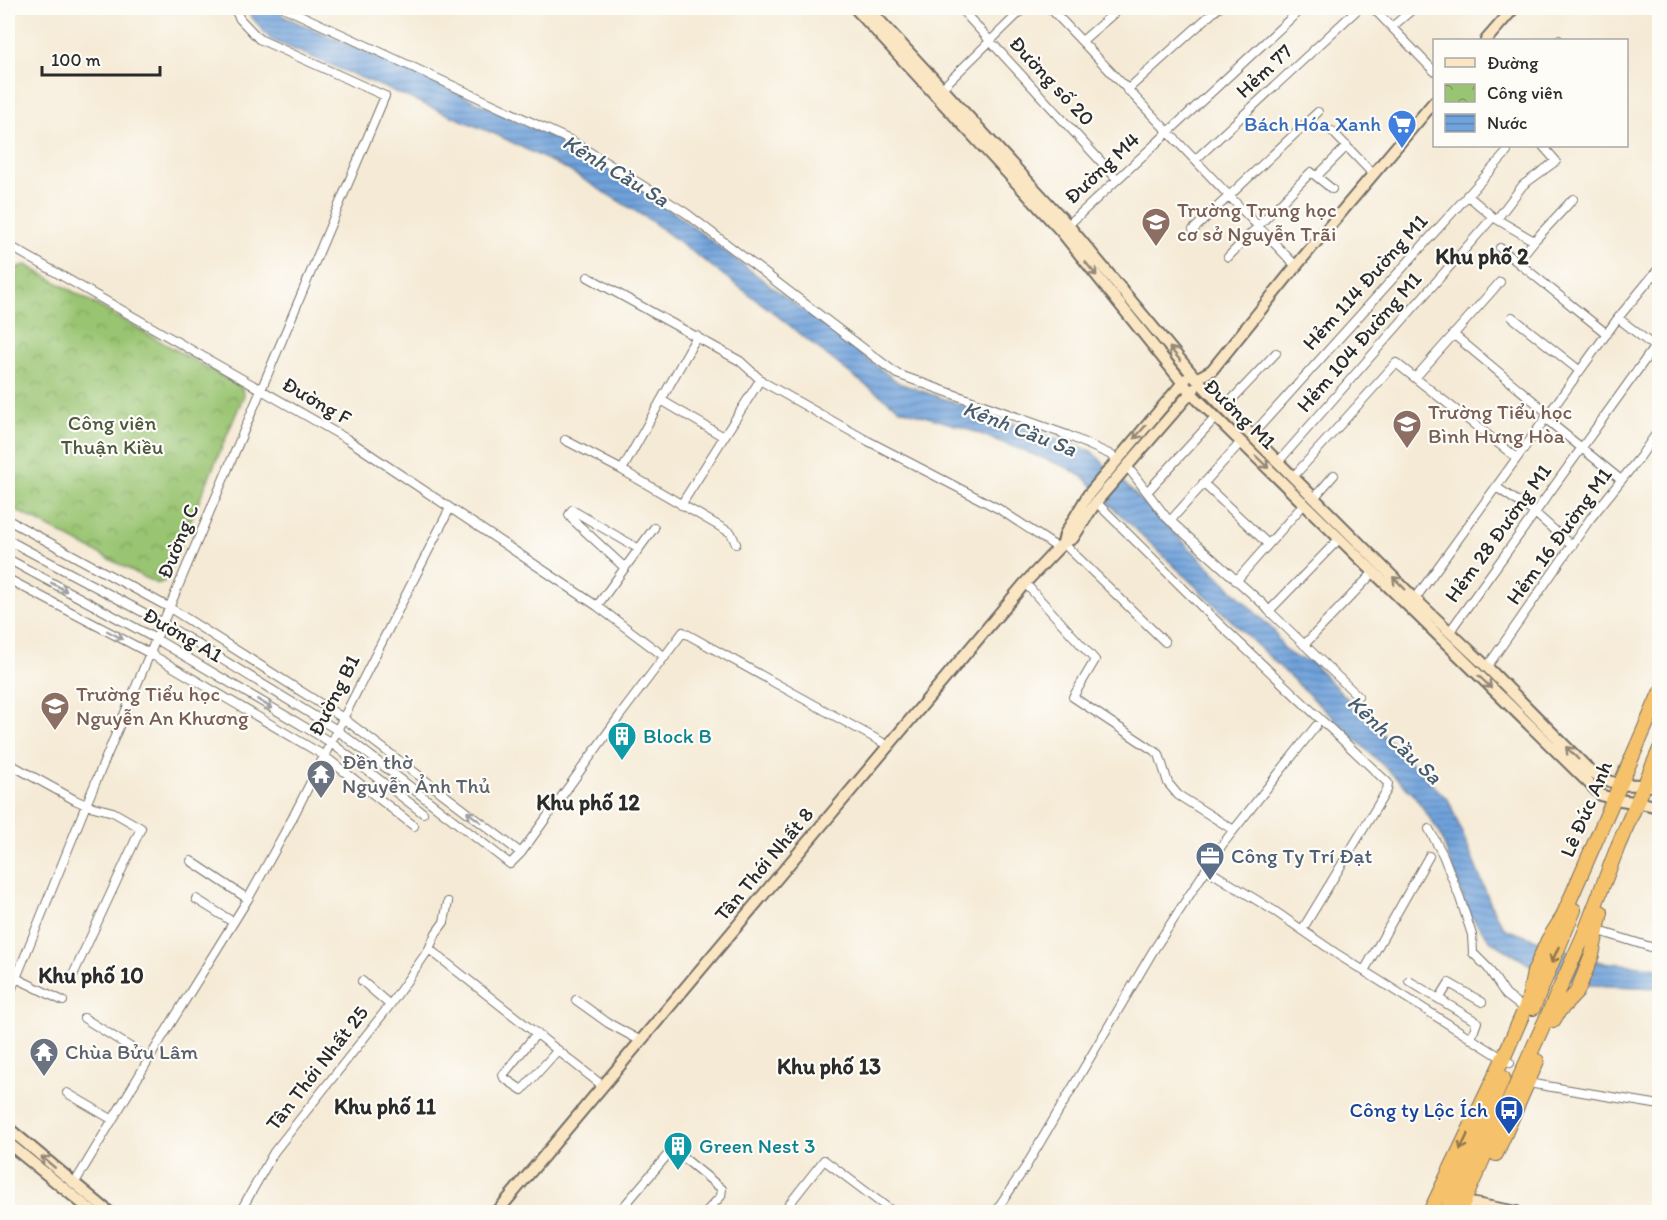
<svg xmlns="http://www.w3.org/2000/svg" width="1667" height="1220" font-family="Itim,sans-serif">
<defs>
<pattern id="park-crowns" width="20" height="18" patternUnits="userSpaceOnUse" patternTransform="scale(1.5)"><rect width="20" height="18" fill="#99c471"/><path d="M2 6a3 3 0 1 1 6 0M12 15a3 3 0 1 1 6 0" fill="none" stroke="#7d9f5d"/></pattern>
<pattern id="water-rules" width="6" height="5" patternUnits="userSpaceOnUse" patternTransform="scale(1.5)"><rect width="6" height="5" fill="#70a2db"/><path d="M0 2.5h6" fill="none" stroke="#5c84b2"/></pattern>
</defs>
<rect width="100%" height="100%" fill="#fdfcf7"/>
<filter id="ink" filterUnits="userSpaceOnUse"><feTurbulence type="fractalNoise" baseFrequency=".0167" numOctaves="2"/><feDisplacementMap in="SourceGraphic" scale="12" xChannelSelector="R" yChannelSelector="G"/><feConvolveMatrix kernelMatrix="1 2 1 2 8 2 1 2 1" color-interpolation-filters="sRGB"/></filter>
<filter id="wash" filterUnits="userSpaceOnUse"><feTurbulence type="fractalNoise" baseFrequency=".008" numOctaves="4" result="noise"/><feDisplacementMap in="SourceGraphic" scale="24" xChannelSelector="R" yChannelSelector="G"/><feGaussianBlur stdDeviation="1.35" result="paint"/><feColorMatrix in="noise" values="0 0 0 0 0 0 0 0 0 0 0 0 0 0 0 0 0 1.4 0 .05"/><feComposite in="paint" operator="in"/></filter>
<g filter="url(#wash)">
<rect width="100%" height="100%" fill="#f5ead5"/>
<path fill="url(#park-crowns)" stroke="#62784e" stroke-width="1.5" d="M26 265 241 387 244 395 165 581 157 584 8 506V299L18 267Z"/>
<path fill="url(#water-rules)" stroke="#4e6683" stroke-width="1.5" d="M244 8H273L285 17 406 69 573 147 648 193 899 383 1091 451 1274 631C1284 651 1288 657 1310 661L1449 801 1494 912 1505 929 1601 962 1659 968V988L1590 985 1560 977 1532 966 1491 941 1468 913 1440 833 1414 795 1103 498 1086 479 1068 468 962 427 900 409 857 379 770 310 650 220 568 170 495 134 271 40Z"/>
</g>
<g filter="url(#ink)">
<g fill="none" stroke-linecap="round" stroke-linejoin="round">
<g stroke="#726e66" stroke-width="10">
<path id="street" d="M285 8 572 141 686 213 897 374 1067 435 1109 454 1117 459
M960 8 1117 179
M1050 8 1296 266
M1373 8 1434 71
M1499 8 1507 16
M1392 27 1414 8
M1558 40H1559
M1082 41 1120 8
M1127 90 1218 8
M939 91 1024 8
M1332 131 1373 174
M1195 160 1359 8
M1318 175 1347 146
M1467 195 1493 217
M1497 219 1523 185 1556 161 1543 146
M1066 227 1302 8
M1193 230 1318 112
M8 245 347 439 597 606 665 657
M1500 248 1607 334
M1526 251 1534 241
M1228 257 1311 172 1332 189
M588 277 740 361 763 382 868 441 999 509 1058 548
M1512 317 1580 371
M1618 318 1660 351
M1453 334 1549 414
M1415 378 1500 282
M661 400 724 437
M1224 408 1276 353
M1546 419 1621 480
M1251 436 1507 152
M565 440 622 470 731 533 736 544
M1279 461 1493 217 1534 241 1573 199
M1127 466 1166 517 1263 604 1269 611 1358 696
M622 470 697 336
M1293 477 1396 363 1517 458
M1203 483 1268 544
M1496 487 1535 513 1572 546
M1147 492 1216 417
M1314 498 1334 475
M1096 502 1211 616 1388 783 1387 790 1302 930
M681 505 760 380
M8 520 170 608 343 718 521 853
M1170 521 1241 442
M8 540 163 623 337 730 510 864 521 853 621 714 683 632 889 746
M1063 543 1165 642
M8 559 156 639 330 742 423 813
M625 568 572 519 569 515 572 510 639 549
M8 579 149 653 323 755 414 826
M1236 581 1304 504
M1025 583 1095 660 1073 697 1159 754 1168 783 1178 795 1232 829
M1415 599 1618 318 1660 267
M597 606 654 528
M1269 611 1340 538
M1450 631 1660 339
M1304 645 1374 572
M1487 667 1590 519 1640 457 1660 428
M8 763 75 800 86 805 113 812 141 828 73 975
M1429 829 1443 855 1460 898 1472 935 1473 953 1488 968 1506 995 1527 1011
M191 861 248 899
M1206 869 1276 912 1337 954 1510 1063
M196 899 233 922
M1596 930 1660 950
M429 949 603 1086
M1364 971 1429 856
M16 978 63 1001
M362 981 390 1005
M1409 981 1477 1022 1471 1039
M8 998 86 805 385 96 259 39 240 19 234 8
M1439 999 1449 983 1482 1002
M576 1000 608 1023 641 1041
M84 1018 149 1059
M537 1033 503 1075 504 1078 522 1090 558 1050
M1528 1083 1660 1105
M67 1093 113 1120
M74 1184 158 1044 248 899 291 821 450 508
M240 1212 274 1152 390 1005 429 949 436 933 444 922 448 902
M619 1212 670 1152 674 1150 722 1189 721 1196 706 1212
M783 1212 824 1160 893 1212
M995 1212 1025 1168 1153 951 1222 845 1316 726"/>
</g>
<g stroke="#726e66" stroke-width="14">
<path id="secondary" d="M855 8 1061 231 1191 393 1601 795C1620 803 1640 800 1660 808
M868 8 1068 225 1192 374 1224 408 1415 599 1487 667 1591 772C1600 777 1609 782 1619 784 1633 786 1647 783 1660 788
M1486 40 1514 8
M1196 379 1212 370 1296 266 1434 102
M1063 543 1065 534 1088 495 1186 379
M8 1128 109 1212
M8 1143 93 1212
M1465 1202 1517 1212
M497 1212 1025 583 1063 543 1073 538 1096 502 1194 389"/>
</g>
<g stroke="#726e66" stroke-width="16">
<path id="highway" d="M1533 1008 1574 910
M1553 1021 1559 1011 1577 992 1592 955 1601 912
M1496 1154 1537 1061
M1430 1212 1503 1059 1528 1002 1534 972 1548 940 1562 918 1660 693
M1446 1212 1503 1078
M1459 1212 1583 937 1618 846 1660 749"/>
</g>
<use href="#street" stroke="#fff" stroke-width="8"/>
<use href="#secondary" stroke="#fbe6c4" stroke-width="10"/>
<use href="#highway" stroke="#f5c16b" stroke-width="14"/>
</g>
<defs><path id="oneway-shaft" d="M-6 0H5M1.5-3L5.5 0L1.5 3" fill="none" stroke-width="1.6" stroke-linecap="round" stroke-linejoin="round" transform="scale(1.5)"/></defs>
<g stroke="#938878">
<use href="#oneway-shaft" transform="translate(1091 269) rotate(51)"/>
<use href="#oneway-shaft" transform="translate(1175 354) rotate(-130)"/>
<use href="#oneway-shaft" transform="translate(1140 432) rotate(131)"/>
<use href="#oneway-shaft" transform="translate(1262 462) rotate(44)"/>
<use href="#oneway-shaft" transform="translate(1399 583) rotate(-135)"/>
<use href="#oneway-shaft" transform="translate(1485 682) rotate(44)"/>
<use href="#oneway-shaft" transform="translate(1572 753) rotate(-135)"/>
<use href="#oneway-shaft" transform="translate(48 1162) rotate(-140)"/>
</g>
<g stroke="#a0a0a0">
<use href="#oneway-shaft" transform="translate(59 587) rotate(29)"/>
<use href="#oneway-shaft" transform="translate(115 635) rotate(28)"/>
<use href="#oneway-shaft" transform="translate(265 704) rotate(31)"/>
<use href="#oneway-shaft" transform="translate(474 817) rotate(-143)"/>
</g>
<g stroke="#90764b">
<use href="#oneway-shaft" transform="translate(1555 955) rotate(114)"/>
<use href="#oneway-shaft" transform="translate(1464 1142) rotate(115)"/>
</g>
</g>
<defs>
<g id="supermarket-pin" transform="scale(1.5)"><path d="M0 17L-7.5 6A9.5 9.5 0 1 1 7.5 6Z" fill="#3f7fe0" stroke="#fdfcf7"/><path d="M-6-5.5h2.5l.6 2H6L4.5 2H-2.5L-4.4-4H-6ZM-1.5 3.2a1.3 1.3 0 1 0 .1 0ZM3 3.2a1.3 1.3 0 1 0 .1 0Z" fill="#fff"/></g>
<g id="school-pin" transform="scale(1.5)"><path d="M0 17L-7.5 6A9.5 9.5 0 1 1 7.5 6Z" fill="#8d6e63" stroke="#fdfcf7"/><path d="M0-5L7-2L0 1L-7-2ZM-4 1L0 2.5L4 1V4Q0 6-4 4Z" fill="#fff"/></g>
<g id="building-pin" transform="scale(1.5)"><path d="M0 17L-7.5 6A9.5 9.5 0 1 1 7.5 6Z" fill="#0f9aa8" stroke="#fdfcf7"/><path d="M-4-6H4V6H1V3H-1V6H-4ZM-2.5-4.3h1.7v1.8h-1.7ZM.8-4.3h1.7v1.8H.8ZM-2.5-1h1.7V.8h-1.7ZM.8-1h1.7V.8H.8Z" fill="#fff"/></g>
<g id="temple-pin" transform="scale(1.5)"><path d="M0 17L-7.5 6A9.5 9.5 0 1 1 7.5 6Z" fill="#6b7280" stroke="#fdfcf7"/><path d="M0-6L5-2H3V0L6.5 2.5H4V6H1.5V3h-3V6H-4V2.5H-6.5L-3 0V-2H-5Z" fill="#fff"/></g>
<g id="office-pin" transform="scale(1.5)"><path d="M0 17L-7.5 6A9.5 9.5 0 1 1 7.5 6Z" fill="#5c6f8a" stroke="#fdfcf7"/><path d="M-6-3h4V-5.5h4V-3h4V5H-6ZM-1-4.5V-3h2v-1.5ZM-6 0V1H6V0Z" fill="#fff"/></g>
<g id="bus-pin" transform="scale(1.5)"><path d="M0 17L-7.5 6A9.5 9.5 0 1 1 7.5 6Z" fill="#1a4fb4" stroke="#fdfcf7"/><path d="M-5-6H5V4H4V6H2V4H-2V6H-4V4H-5ZM-3.5-4V0h7V-4ZM-3.5 1.2v1.5H-2V1.2ZM2 1.2v1.5H3.5V1.2Z" fill="#fff"/></g>
</defs>
<g fill-rule="evenodd">
<use href="#supermarket-pin" x="1402" y="124"/>
<use href="#school-pin" x="1156" y="222"/>
<use href="#school-pin" x="1407" y="424"/>
<use href="#school-pin" x="55" y="706"/>
<use href="#building-pin" x="622" y="736"/>
<use href="#temple-pin" x="321" y="774"/>
<use href="#office-pin" x="1210" y="856"/>
<use href="#temple-pin" x="44" y="1052"/>
<use href="#bus-pin" x="1509" y="1110"/>
<use href="#building-pin" x="678" y="1146"/>
</g>
<g text-anchor="middle" stroke-width="4.5" stroke-linejoin="round" paint-order="stroke">
<g font-size="21" fill="#2b2b2b" stroke="#fdfcf7">
<text transform="translate(1264 71) rotate(-43)" y="7">Hẻm 77</text>
<text transform="translate(1052 81) rotate(47)" y="7">Đường số 20</text>
<text transform="translate(1102 168) rotate(-43)" y="7">Đường M4</text>
<text transform="translate(1365 282) rotate(-48)" y="7">Hẻm 114 Đường M1</text>
<text transform="translate(1359 342) rotate(-49)" y="7">Hẻm 104 Đường M1</text>
<text transform="translate(317 401) rotate(30)" y="7">Đường F</text>
<text transform="translate(1240 414) rotate(44)" y="7">Đường M1</text>
<text transform="translate(1498 533) rotate(-54)" y="7">Hẻm 28 Đường M1</text>
<text transform="translate(1559 536) rotate(-54)" y="7">Hẻm 16 Đường M1</text>
<text transform="translate(178 541) rotate(-68)" y="7">Đường C</text>
<text transform="translate(183 635) rotate(30)" y="7">Đường A1</text>
<text transform="translate(334 695) rotate(-63)" y="7">Đường B1</text>
<text transform="translate(1586 809) rotate(-67)" y="7">Lê Đức Anh</text>
<text transform="translate(764 864) rotate(-50)" y="7">Tân Thới Nhất 8</text>
<text transform="translate(317 1068) rotate(-52)" y="7">Tân Thới Nhất 25</text>
</g>
<g font-size="21" fill="#366cbe" stroke="#fdfcf7" text-anchor="end">
<text x="1381" y="131">Bách Hóa Xanh</text>
</g>
<g font-size="21" fill="#785e54" stroke="#fdfcf7" text-anchor="start">
<text x="1177" y="217">Trường Trung học<tspan x="1177" dy="24">cơ sở Nguyễn Trãi</tspan></text>
<text x="1428" y="419">Trường Tiểu học<tspan x="1428" dy="24">Bình Hưng Hòa</tspan></text>
<text x="76" y="701">Trường Tiểu học<tspan x="76" dy="24">Nguyễn An Khương</tspan></text>
</g>
<g font-size="21" fill="#4c5940" stroke="#fdfcf7">
<text x="112" y="430">Công viên<tspan x="112" dy="24">Thuận Kiều</tspan></text>
</g>
<g font-size="21" fill="#0d838f" stroke="#fdfcf7" text-anchor="start">
<text x="643" y="743">Block B</text>
<text x="699" y="1153">Green Nest 3</text>
</g>
<g font-size="21" fill="#5b616d" stroke="#fdfcf7" text-anchor="start">
<text x="342" y="769">Đền thờ<tspan x="342" dy="24">Nguyễn Ảnh Thủ</tspan></text>
<text x="65" y="1059">Chùa Bửu Lâm</text>
</g>
<g font-size="21" fill="#4e5e75" stroke="#fdfcf7" text-anchor="start">
<text x="1231" y="863">Công Ty Trí Đạt</text>
</g>
<g font-size="21" fill="#164399" stroke="#fdfcf7" text-anchor="end">
<text x="1488" y="1117">Công ty Lộc Ích</text>
</g>
<g font-size="22" font-style="italic" fill="#475b71" stroke="#fdfcf7">
<text transform="translate(616 170) rotate(31)" y="8">Kênh Cầu Sa</text>
<text transform="translate(1020 428) rotate(21)" y="8">Kênh Cầu Sa</text>
<text transform="translate(1395 739) rotate(43)" y="8">Kênh Cầu Sa</text>
</g>
<g font-size="22" font-weight="bold" fill="#2b2b2b" stroke="#fdfcf7">
<text x="1482" y="264">Khu phố 2</text>
<text x="588" y="810">Khu phố 12</text>
<text x="91" y="983">Khu phố 10</text>
<text x="829" y="1074">Khu phố 13</text>
<text x="385" y="1114">Khu phố 11</text>
</g>
</g>
<rect width="1667" height="1220" fill="none" stroke="#fdfcf7" stroke-width="30"/>
<rect x="1433" y="39" width="195" height="108" fill="#fdfcf7" stroke="#a9a8a5" stroke-width="1.5"/>
<rect x="1445" y="58" width="30" height="9" fill="#fbe6c4" stroke="#a9a8a5" stroke-width="1.5"/>
<text x="1487" y="69" font-size="18" fill="#2b2b2b">Đường</text>
<rect x="1445" y="84" width="30" height="18" fill="url(#park-crowns)" stroke="#a9a8a5" stroke-width="1.5"/>
<text x="1487" y="99" font-size="18" fill="#2b2b2b">Công viên</text>
<rect x="1445" y="114" width="30" height="18" fill="url(#water-rules)" stroke="#a9a8a5" stroke-width="1.5"/>
<text x="1487" y="129" font-size="18" fill="#2b2b2b">Nước</text>
<path d="M42 66v9h118v-9" fill="none" stroke="#2b2b2b" stroke-width="3"/>
<text x="51" y="66" font-size="18" fill="#2b2b2b" stroke="#fdfcf7" stroke-width="4.5" paint-order="stroke">100 m</text>
</svg>
